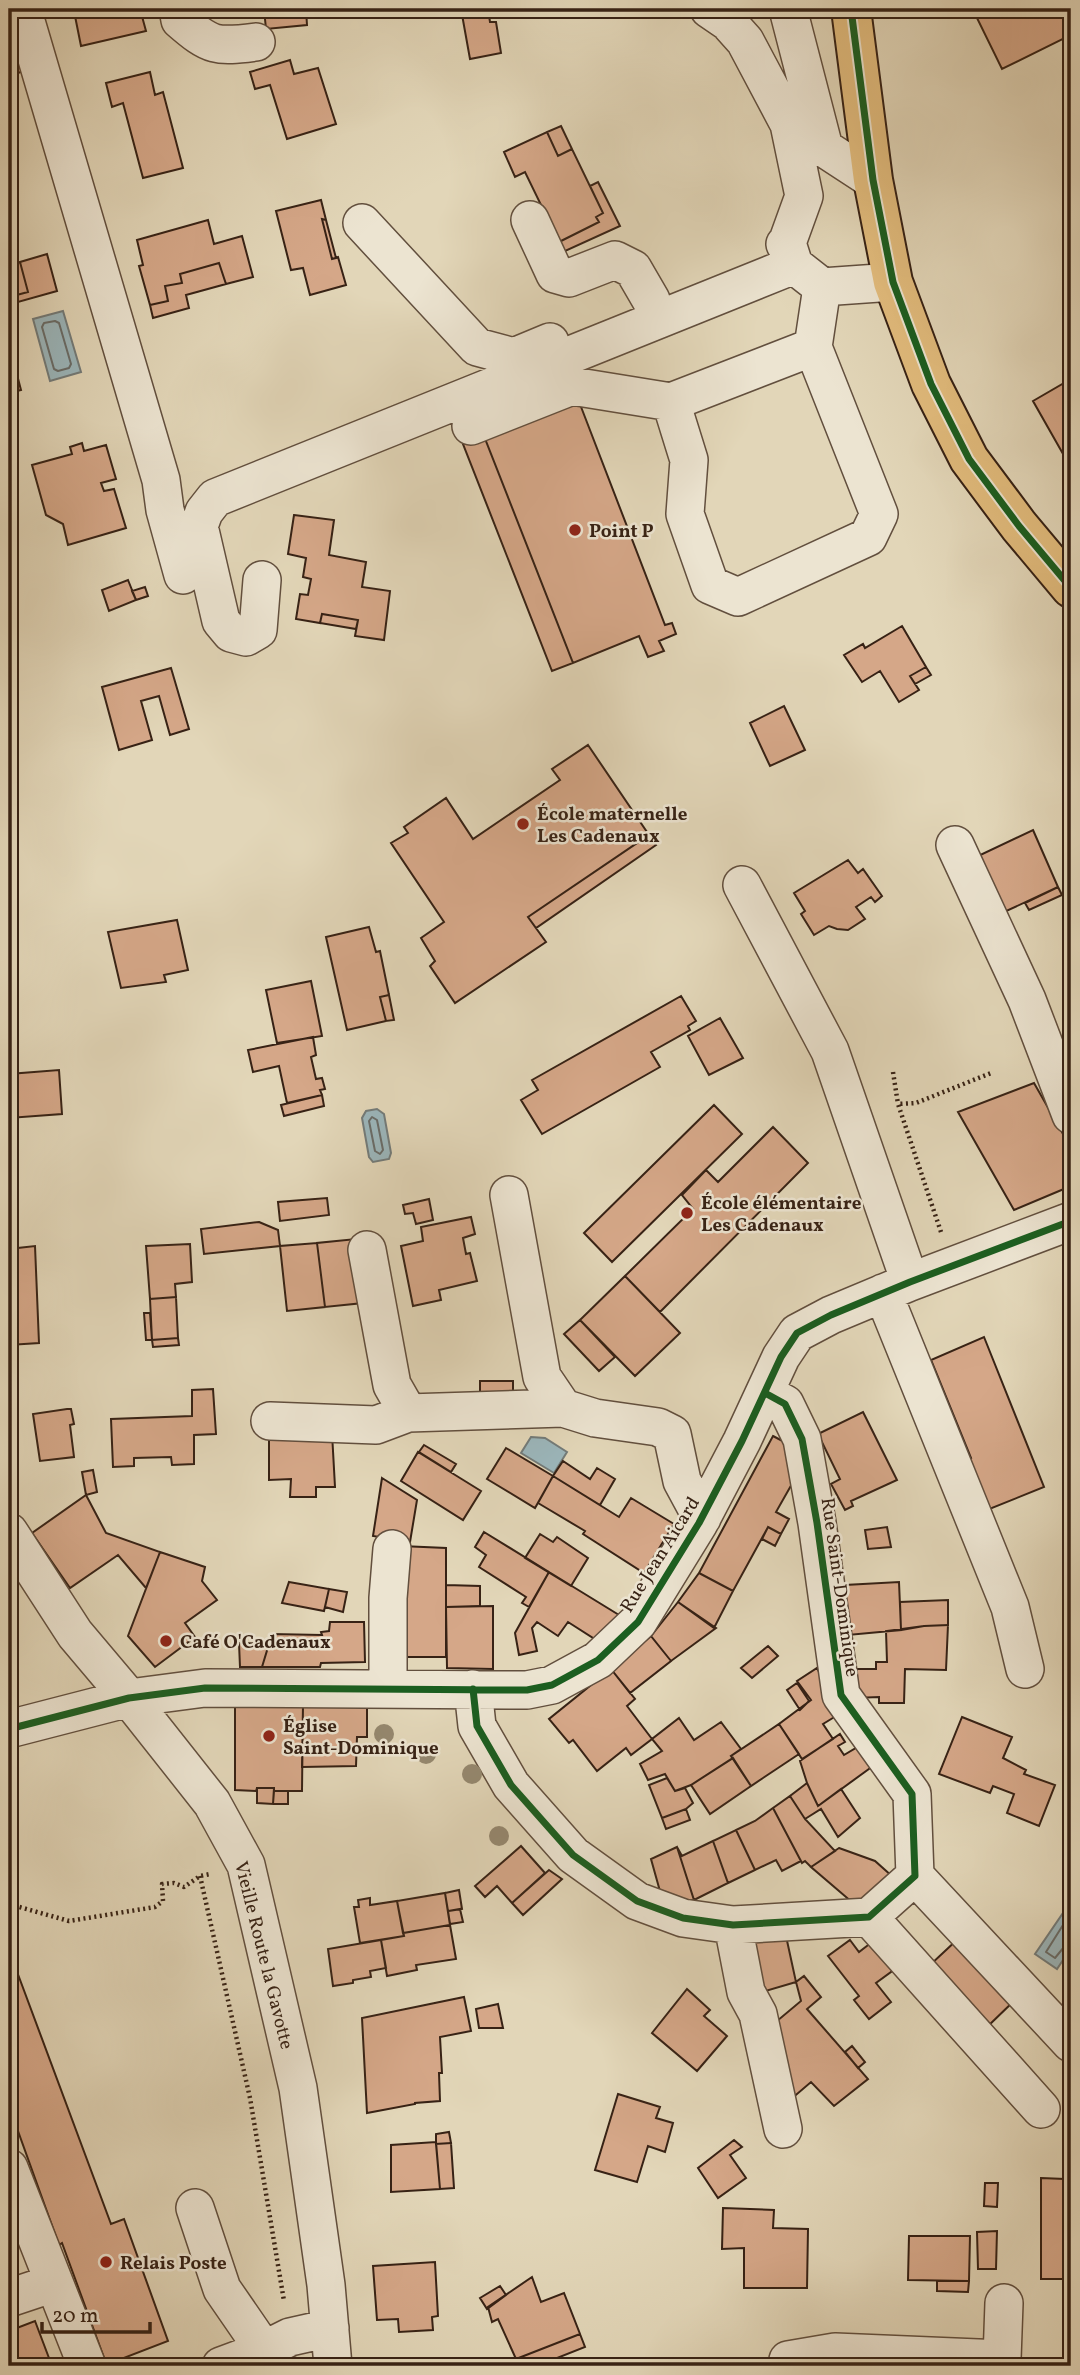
<svg xmlns="http://www.w3.org/2000/svg" width="1080" height="2375" font-family="Vollkorn,serif">
<rect width="100%" height="100%" fill="#e2d6b8"/>
<filter id="stains"><feTurbulence type="fractalNoise" baseFrequency=".00286" numOctaves="4"/><feColorMatrix values="0 0 0 0 .2 0 0 0 0 .09 0 0 0 0 .02 0 0 0 .5 -.17"/></filter>
<radialGradient id="worn" r=".72"><stop offset=".6" stop-color="#630" stop-opacity="0"/><stop offset="1" stop-color="#630" stop-opacity=".3"/></radialGradient>
<path fill="#9bb6bb" stroke="#737b79" stroke-width="2" d="M63 311 81 372 50 381 33 319Z
M377 1109 384 1114 391 1153 389 1159 373 1162 369 1157 362 1118 366 1111Z
M531 1437 545 1438 567 1452 554 1473 521 1453Z
M1063 1913 1071 1919V1948L1057 1969 1035 1954Z"/>
<g fill="none" stroke-linecap="round" stroke-linejoin="round">
<path stroke="#696c68" stroke-width="2" d="M55 321 59 323 71 364 69 368 58 371 54 369 42 327 44 323Z
M372 1117 377 1120 383 1150 380 1154 375 1151 369 1121Z
M1071 1925H1063L1046 1952 1055 1958 1064 1947 1071 1945"/>
</g>
<path fill="#d5a788" stroke="#372215" stroke-width="2" d="M140 9 146 31 81 46 74 11 79 9Z
M264 9H306L307 25 266 29Z
M461 9H488L490 22H496L501 53 470 59Z
M989 9H1071V35L1002 69 976 16Z
M13 47 23 71 9 77V48Z
M290 60 294 74 318 68 336 124 287 139 270 85 255 89 250 72Z
M150 72 155 95 163 92 183 168 143 178 123 103 112 107 106 83Z
M561 126 572 149 558 156 547 132Z
M547 132 558 156 572 149 603 213 596 217 599 222 559 242 525 172 515 177 504 152Z
M598 182 620 226 563 252 559 242 599 222 596 217 603 213 590 186Z
M321 200 326 220 322 219 332 259 338 257 346 285 310 295 303 268 291 270 276 211Z
M322 219 326 220 336 258 332 259Z
M208 220 214 244 242 236 253 277 226 284 219 263 180 274 182 283 165 286 168 301 150 305 139 266 143 265 137 240Z
M47 254 57 291 14 303 9 312V297L28 292 20 262Z
M20 262 28 292 9 297V265Z
M219 263 226 284 186 295 189 308 153 318 150 305 168 301 165 286 182 283 180 274Z
M9 344 21 390 9 393Z
M1071 379V468L1033 401Z
M578 399 665 625 672 623 676 634 659 641 664 651 648 657 639 636 573 663 484 436Z
M484 436 573 663 552 671 463 444Z
M82 443 84 451 106 445 116 479 101 483 104 491 114 489 126 528 68 545 63 524 46 515 32 465 72 454 70 447Z
M294 515 334 520 329 555 366 562 362 587 390 591 384 640 355 636 358 620 322 614 320 623 296 619 300 594 308 595 311 579 303 577 306 558 288 554Z
M128 580 136 600 109 611 102 590Z
M145 587 148 596 136 600 132 591Z
M322 614 358 620 356 629 320 623Z
M902 626 926 667 910 676 919 690 899 702 880 671 862 682 844 655 863 644 865 648Z
M926 667 931 675 915 684 910 676Z
M171 668 189 729 170 735 159 696 141 701 152 740 119 750 102 687Z
M784 706 805 750 770 766 750 723Z
M588 745 649 835 528 917 546 942 455 1003 430 966 435 961 421 938 444 922 391 843 408 833 404 827 446 798 473 839 560 780 552 769Z
M1033 830 1058 887 1002 913 976 857Z
M649 835 656 845 536 928 528 917Z
M848 860 858 873 863 869 882 896 875 902 871 897 856 907 865 919 848 930 837 929 829 926 814 935 801 914 805 911 794 893Z
M1058 887 1062 895 1029 910 1025 903Z
M177 920 188 970 164 975 166 982 121 988 108 932Z
M369 927 376 952 380 951 389 995 380 997 386 1021 347 1030 326 937Z
M311 981 322 1036 277 1043 266 990Z
M389 995 394 1020 386 1021 380 997Z
M681 996 696 1021 688 1026 690 1030 651 1052 660 1067 542 1134 521 1100 538 1090 532 1080Z
M720 1018 743 1058 709 1075 688 1036Z
M313 1037 316 1055 311 1057 316 1079 322 1078 325 1089 320 1090 322 1095 287 1103 279 1066 253 1072 248 1050Z
M59 1070 62 1114 9 1118V1074Z
M1034 1083 1071 1148V1186L1014 1210 958 1112Z
M322 1095 324 1106 284 1116 281 1105Z
M714 1105 742 1134 612 1262 584 1233Z
M773 1127 808 1163 660 1312 625 1276 693 1209 682 1195 706 1170 718 1182Z
M327 1198 329 1215 280 1221 278 1202Z
M429 1199 433 1220 416 1224 413 1213 405 1214 403 1205Z
M471 1217 475 1234 463 1238 466 1254 470 1253 477 1281 439 1290 441 1300 413 1306 401 1246 423 1241 421 1227Z
M259 1222 278 1230 280 1246 204 1254 201 1229Z
M356 1239 363 1303 325 1307 317 1243Z
M317 1243 325 1307 287 1311 280 1246Z
M190 1244 192 1282 175 1284 176 1297 150 1299 146 1246Z
M35 1246 39 1343 9 1345V1249Z
M625 1276 680 1333 635 1376 580 1320Z
M176 1297 178 1338 152 1340 150 1299Z
M144 1313H150L152 1340H146Z
M580 1320 615 1357 599 1371 564 1334Z
M984 1337 1044 1487 982 1512 961 1462 971 1458 931 1360Z
M178 1338 179 1345 153 1347 152 1340Z
M480 1381H513V1399H480Z
M213 1389 216 1434 194 1435V1464L172 1465 171 1457 134 1458V1466L113 1467 111 1419 192 1416V1390Z
M67 1409H71L74 1424 70 1425 74 1457 40 1461 33 1414Z
M863 1412 897 1480 851 1501 853 1506 845 1510 831 1484 840 1479 818 1434Z
M269 1432 332 1433 335 1487H316V1497H290L291 1479 269 1480Z
M773 1436 792 1446 797 1475 776 1512 789 1519 781 1534 768 1527 733 1591 699 1573Z
M424 1445 456 1464 451 1472 419 1452Z
M506 1448 553 1476 535 1508 487 1479Z
M418 1452 481 1491 463 1520 401 1481Z
M563 1461 590 1479 597 1468 615 1479 600 1505 553 1476Z
M93 1470 97 1492 86 1495 82 1472Z
M553 1476 619 1517 631 1498 674 1524 644 1573 583 1534 585 1531 538 1503Z
M382 1478 417 1500 410 1542 373 1536Z
M86 1495 106 1533 160 1552 146 1588 118 1555 70 1588 32 1533Z
M768 1527 781 1534 775 1546 762 1539Z
M887 1527 891 1547 868 1549 865 1530Z
M484 1532 549 1572 529 1607 522 1603 526 1597 479 1567 486 1555 475 1547Z
M540 1534 553 1542 557 1537 588 1558 571 1586 525 1558Z
M401 1546 446 1548V1657H402Z
M160 1552 205 1567 202 1581 217 1600 185 1623 195 1637 155 1667 128 1636Z
M549 1572 619 1615 601 1643 568 1622 558 1636 537 1622 532 1628 537 1651 519 1655 515 1633Z
M699 1573 733 1591 714 1628 678 1602Z
M289 1582 329 1589 324 1611 282 1603Z
M899 1582 901 1630 848 1635 843 1609 845 1585Z
M446 1585 480 1586V1606L446 1607Z
M329 1589 347 1592 343 1612 325 1607Z
M948 1600V1625L924 1626 901 1630 900 1602Z
M678 1602 716 1628 671 1661 651 1636Z
M493 1606V1669L447 1668 446 1607Z
M330 1622H364L365 1662 321 1663 320 1667H262L272 1634 322 1635 321 1632 329 1631Z
M948 1625 946 1670 905 1669 904 1703H879V1697L854 1698V1669H876V1662H887L886 1631 924 1626Z
M651 1636 671 1661 630 1693 611 1669Z
M239 1643 269 1644 262 1667H240Z
M768 1646 778 1656 752 1678 741 1668Z
M817 1668 841 1713 823 1724 833 1739 802 1759 779 1724 811 1700 797 1681Z
M611 1669 635 1699 627 1706 652 1739 631 1755 626 1748 597 1771 573 1740 569 1743 549 1719Z
M797 1683 809 1701 800 1710 787 1690Z
M235 1705H303L302 1791H274V1788H257L256 1791 235 1790Z
M303 1705 367 1706V1737H357L356 1766 302 1767Z
M962 1717 1012 1737 1003 1758 1026 1770 1024 1774 1055 1785 1039 1826 1007 1813 1014 1794 993 1786 990 1793 939 1774Z
M679 1718 694 1740 721 1722 741 1749 731 1756 733 1758 691 1785 675 1791 665 1774 648 1780 640 1764 662 1751 652 1739Z
M779 1724 799 1754 751 1786 731 1756Z
M840 1734 845 1742 838 1746 844 1755 861 1745 873 1766 818 1806 807 1783 800 1761Z
M733 1758 751 1786 710 1814 691 1785Z
M667 1778 675 1791 685 1788 693 1803 686 1809 662 1818 649 1785Z
M807 1783 818 1806 841 1789 860 1818 838 1837 821 1809 805 1819 790 1796Z
M257 1788H274L273 1804 257 1803Z
M274 1791H288V1804H273Z
M790 1796 805 1819 835 1851 811 1867 805 1861 802 1863 773 1808Z
M773 1808 801 1861 782 1871 776 1860 755 1870 736 1830 755 1821Z
M686 1809 690 1820 666 1829 662 1818Z
M736 1830 755 1870 728 1883 713 1841Z
M713 1841 728 1883 694 1900 677 1847 682 1856Z
M521 1846 545 1873 512 1903 497 1886 485 1897 475 1886Z
M677 1847 694 1900 663 1902 651 1859Z
M839 1848 875 1861 893 1877 860 1909 811 1867Z
M549 1870 562 1879 523 1915 512 1903Z
M459 1890 462 1909 448 1911 445 1893Z
M445 1893 450 1925 403 1933 397 1901Z
M370 1898V1905L397 1901 404 1936 360 1943 354 1907H359L358 1900Z
M460 1909 463 1922 450 1924 448 1911Z
M450 1925 456 1959 416 1965 417 1970 387 1976 381 1940 404 1936 403 1933Z
M786 1936 796 1982 762 1992 751 1943Z
M959 1938 1017 1998 986 2028 930 1965Z
M381 1940 386 1968 370 1971 371 1977 353 1980V1983L333 1986 328 1949Z
M850 1940 859 1952 872 1942 895 1969 876 1983 891 2002 869 2019 854 2000 859 1996 828 1956Z
M16 1969 111 2224 124 2219 168 2341 121 2359 124 2366H107L62 2243 59 2245 9 2106V1972Z
M804 1976 821 1997 807 2009 868 2079 834 2106 811 2082 790 2100 771 2026 801 2001 796 1982Z
M687 1989 710 2010 704 2016 727 2036 697 2071 652 2033Z
M464 1997 471 2031 440 2037 442 2073H439L440 2101 415 2103V2104L367 2113 362 2018Z
M498 2004 503 2028H479L476 2009Z
M852 2046 865 2062 858 2068 845 2052Z
M618 2094 660 2107 656 2118 673 2123 665 2152 648 2146 637 2182 595 2170Z
M449 2132 451 2143 436 2144V2134Z
M734 2140 742 2147 730 2155 746 2178 718 2198 698 2168Z
M436 2142 440 2189 391 2192V2145Z
M451 2143 454 2188 440 2189 436 2144Z
M1041 2178 1065 2179 1071 2186V2270H1064L1065 2279H1041Z
M985 2183H998L997 2207 984 2206Z
M723 2208 774 2210 773 2228 808 2229 807 2288H744V2248L722 2249Z
M997 2231 996 2269H978L977 2232Z
M909 2236H970L969 2281 908 2280Z
M435 2262 438 2316 432 2317 433 2330 399 2332 398 2319 377 2320 373 2266Z
M532 2277 541 2302 564 2293 580 2334 516 2359 498 2319 492 2322 488 2307Z
M937 2281H969L968 2292 937 2291Z
M500 2286 506 2295 487 2309 480 2298Z
M35 2321 52 2366H9V2331Z
M580 2334 585 2347 537 2366H519L516 2359Z
M723 2359H768V2366H723Z"/>
<g fill="none" stroke-linecap="round" stroke-linejoin="round">
<g stroke="#624f3e" stroke-width="40">
<path id="minor" d="M19 9 27 25 161 480 165 510 183 575
M178 9 180 20C211 47 216 47 256 42
M709 9 728 22 745 41 789 124 804 196 787 243
M788 9 824 148 873 180
M530 220 555 274 569 278 615 260 633 269 651 300
M362 223 477 347 514 357 550 342
M785 244 787 243 794 265 822 287 893 282
M671 402 689 460 685 514 710 585 738 597 868 537 879 514 813 347
M471 426 572 386 671 402 813 347 822 287
M262 580 258 630 246 637 231 633 221 621 199 526 204 512 215 498 794 265
M955 845 1027 1000 1071 1115
M742 885 830 1051 910 1282
M509 1195 542 1377 563 1408 595 1418 658 1427 672 1434 682 1481 702 1518
M367 1250 392 1385 408 1413 563 1408
M883 1293 1010 1607 1025 1669
M270 1421 376 1425 408 1413
M9 1532 75 1634 129 1698 212 1803 246 1865 298 2088 326 2285 333 2366
M388 1688V1598L392 1549
M473 1689 477 1726 511 1785 573 1855 637 1901 683 1918 733 1925 869 1917 915 1876 912 1794 841 1695 817 1523 802 1439 785 1404 765 1393
M9 1729 129 1698 205 1688 527 1690 552 1685 598 1660 638 1622 699 1523 742 1441 781 1357 797 1333 831 1315 910 1282 1071 1221
M915 1876 1071 2043
M869 1917 1041 2109
M733 1925 746 1992 758 2014 783 2129
M9 2168 87 2366
M195 2208 222 2289 264 2350
M9 2298 54 2283
M1002 2359 1004 2303
M788 2360 835 2352 1002 2359V2366
M221 2366 264 2350 290 2337 330 2328"/>
</g>
<g stroke="#372215" stroke-width="42">
<path id="major" d="M851 9 873 180 893 282 931 384 969 459 1019 526 1071 588"/>
</g>
<path stroke="#372215" stroke-width="4.5" stroke-dasharray="2 3.5" stroke-linecap="butt" d="M893 1072 898 1104
M941 1232 898 1104 916 1103 991 1073
M200 1876 250 2098 284 2301
M9 1904 69 1921 155 1907 163 1901 162 1884 174 1883 184 1887 200 1876 210 1874"/>
<use href="#minor" stroke="#ece4d1" stroke-width="37"/>
<use href="#major" stroke="#e1bb7c" stroke-width="38"/>
<g stroke="#ece4d1" stroke-width="11">
<path id="cycleway" d="M851 9 873 180 893 282 931 384 969 459 1019 526 1071 588
M473 1689 477 1726 511 1785 573 1855 637 1901 683 1918 733 1925 869 1917 915 1876 912 1794 841 1695 817 1523 802 1439 785 1404 765 1393
M9 1729 129 1698 205 1688 527 1690 552 1685 598 1660 638 1622 699 1523 742 1441 781 1357 797 1333 831 1315 910 1282 1071 1221"/>
</g>
<use href="#cycleway" stroke="#1b5e20" stroke-width="7"/>
</g>
<g fill="#95886f">
<circle cx="384" cy="1734" r="10"/>
<circle cx="426" cy="1754" r="10"/>
<circle cx="472" cy="1774" r="10"/>
<circle cx="499" cy="1836" r="10"/>
</g>
<g fill="#8f2418" stroke="#ece4d1" stroke-width="2.5">
<circle cx="575" cy="530" r="7"/>
<circle cx="523" cy="824" r="7"/>
<circle cx="687" cy="1213" r="7"/>
<circle cx="166" cy="1641" r="7"/>
<circle cx="269" cy="1736" r="7"/>
<circle cx="106" cy="2262" r="7"/>
</g>
<g text-anchor="middle" stroke-width="5" stroke-linejoin="round" paint-order="stroke">
<g font-size="19" font-weight="bold" fill="#372215" stroke="#ece4d1" text-anchor="start">
<text x="589" y="537">Point P</text>
<text x="537" y="820">École maternelle<tspan x="537" dy="22">Les Cadenaux</tspan></text>
<text x="701" y="1209">École élémentaire<tspan x="701" dy="22">Les Cadenaux</tspan></text>
<text x="180" y="1648">Café O'Cadenaux</text>
<text x="283" y="1732">Église<tspan x="283" dy="22">Saint-Dominique</tspan></text>
<text x="120" y="2269">Relais Poste</text>
</g>
<g font-size="19" fill="#372215" stroke="#ece4d1">
<text transform="translate(659 1554) rotate(-58)" y="7">Rue Jean Aicard</text>
<text transform="translate(841 1587) rotate(82)" y="7">Rue Saint-Dominique</text>
<text transform="translate(265 1955) rotate(76)" y="7">Vieille Route la Gavotte</text>
</g>
</g>
<rect width="1080" height="2375" fill="none" stroke="#e2d6b8" stroke-width="35"/>
<rect x="10" y="10" width="1059" height="2354" fill="none" stroke="#372215" stroke-width="3.5"/>
<rect x="18" y="18" width="1045" height="2340" fill="none" stroke="#372215" stroke-width="2"/>
<path d="M42 2322v10h108v-10" fill="none" stroke="#372215" stroke-width="3.5"/>
<text x="52" y="2322" font-size="21" fill="#372215" stroke="#ece4d1" stroke-width="5" paint-order="stroke">20 m</text>
<rect width="100%" height="100%" filter="url(#stains)"/>
<rect width="100%" height="100%" fill="url(#worn)"/>
</svg>
